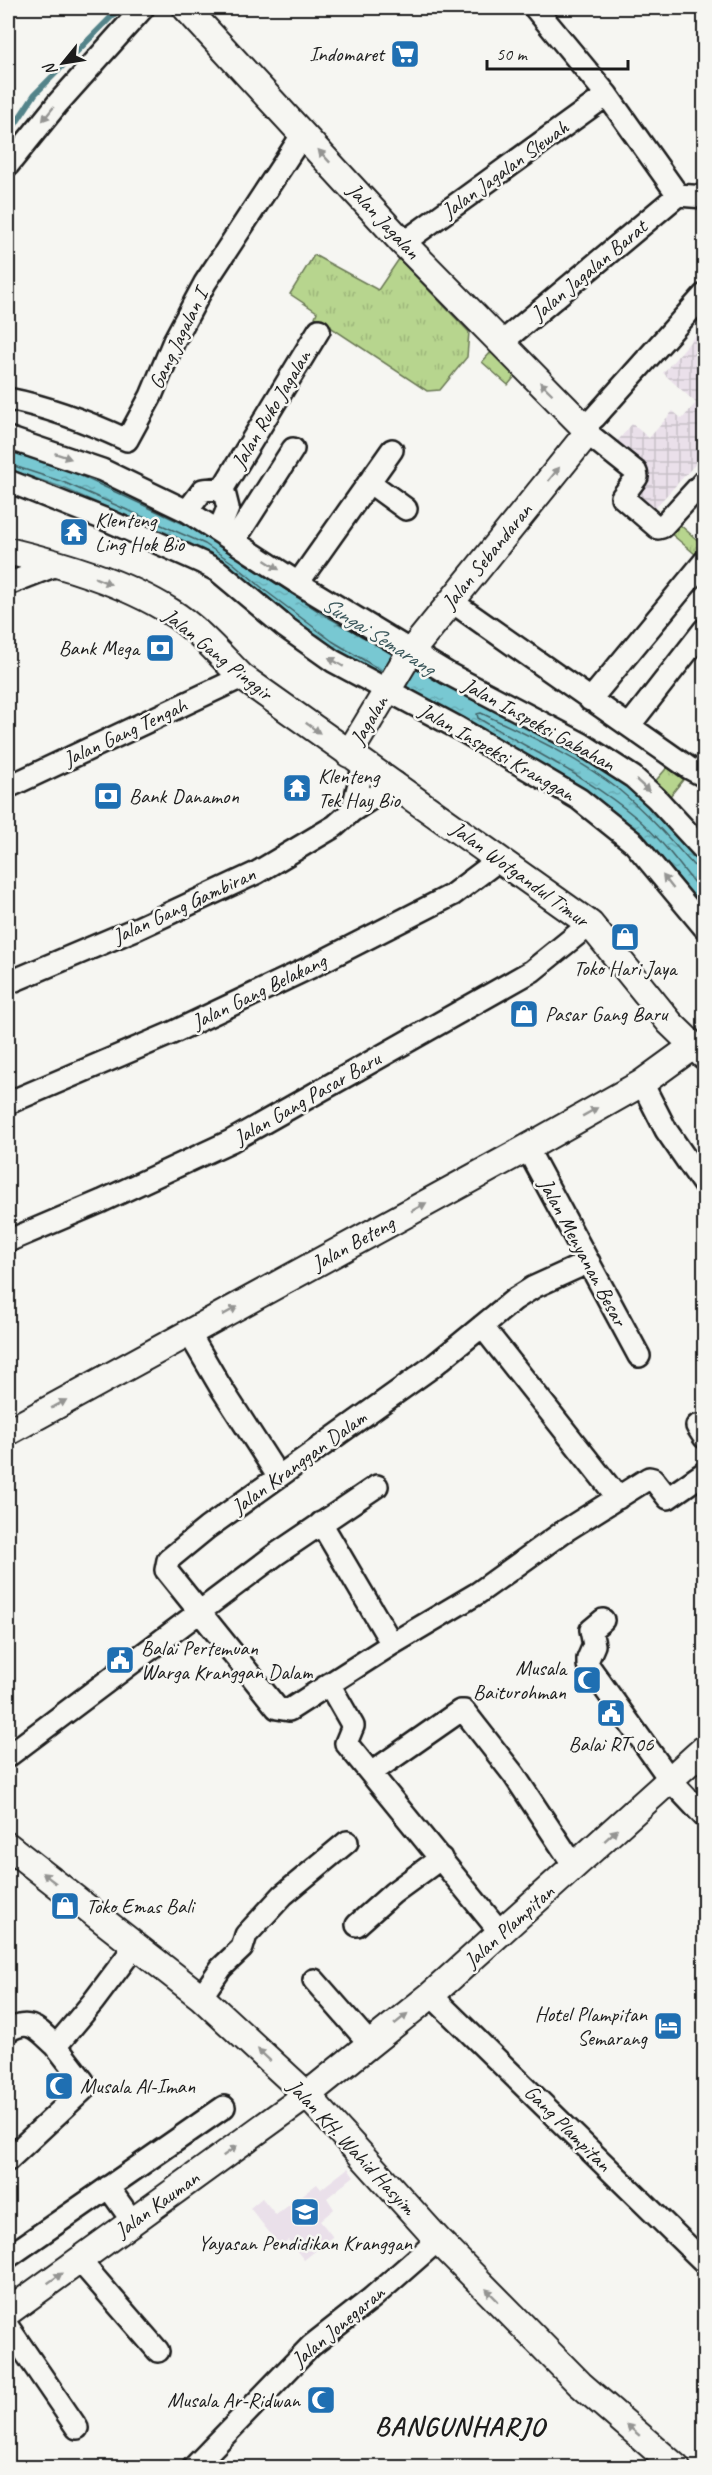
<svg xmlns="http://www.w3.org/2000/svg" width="712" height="2475" font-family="Caveat,sans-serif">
<defs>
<pattern id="industrial-grid" width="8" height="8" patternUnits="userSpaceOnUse" patternTransform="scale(1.5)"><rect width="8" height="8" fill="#eae0ea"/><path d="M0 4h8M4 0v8" fill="none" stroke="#c8c0c8"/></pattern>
<pattern id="grass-tufts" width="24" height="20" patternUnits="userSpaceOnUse" patternTransform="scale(1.5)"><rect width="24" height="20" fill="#b7d58e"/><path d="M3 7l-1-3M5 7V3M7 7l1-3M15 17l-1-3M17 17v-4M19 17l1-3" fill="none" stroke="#9db67a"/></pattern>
<pattern id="water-ripples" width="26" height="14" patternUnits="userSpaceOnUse" patternTransform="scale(1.5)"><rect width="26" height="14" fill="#78c8d2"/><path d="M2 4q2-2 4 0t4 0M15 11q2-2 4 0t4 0" fill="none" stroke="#67abb4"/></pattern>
</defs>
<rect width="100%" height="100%" fill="#f6f6f2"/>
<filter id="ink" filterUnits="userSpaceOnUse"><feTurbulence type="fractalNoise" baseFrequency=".0167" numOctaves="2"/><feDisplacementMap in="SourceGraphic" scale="12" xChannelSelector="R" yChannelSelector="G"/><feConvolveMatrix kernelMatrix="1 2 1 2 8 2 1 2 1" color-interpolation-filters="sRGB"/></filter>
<g filter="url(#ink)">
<path fill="#eae0ea" d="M348 2168 354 2176 327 2198 334 2209 320 2221 333 2237 304 2260 288 2240 280 2246 250 2208 262 2198 276 2215 317 2184 321 2189Z"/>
<path fill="url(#industrial-grid)" d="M704 326V455L651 512 627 491 644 469 615 444 632 424 649 438 673 411 682 419 696 403 663 373Z"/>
<path fill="url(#grass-tufts)" stroke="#6a7855" stroke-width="1.5" d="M314 255 378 290 399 259 469 332 467 357 440 390 427 391 315 317 317 312 290 294Z
M491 352 516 375 508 385 482 362Z
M671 517 703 545 695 554 663 527Z
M671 763 687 775 667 800 652 785Z"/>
<path fill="url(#water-ripples)" stroke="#538389" stroke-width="1.5" d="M8 444 79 468 166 508 626 778 704 858V917L666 869 379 676 329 647 230 568 202 549 61 487 8 469Z"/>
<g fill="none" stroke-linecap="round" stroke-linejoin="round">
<path stroke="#416165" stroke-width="1.5" d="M8 464 63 482 205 544 233 563 267 592 332 641 382 671
M79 475 188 526
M243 562 326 616 378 645
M588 791 641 833
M646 838 704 908
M704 869 693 865C669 838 646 812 618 789 577 757 528 735 481 713L477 714 478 718C532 751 590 778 638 819 663 841 684 870 704 896"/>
<path stroke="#538389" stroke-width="6" d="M8 135 35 94 120 8"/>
<g stroke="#1c1c1c" stroke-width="26">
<path id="minor" d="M535 8 607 95 678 195
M8 165 58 103 143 8
M678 195 704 197
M403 243 607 95
M500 344 678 195
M8 399C50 407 88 422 127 440L151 396 174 341 205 283 303 134
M585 426 595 417 704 295
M587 433 636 472 637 477 622 497 658 528 662 527 704 481
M8 438 102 470 187 511 298 583 447 673 582 744 633 777 656 798 704 850
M8 481 109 521 203 563 218 571 285 627 333 661 458 728 579 799 634 843 704 927
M369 482 406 509
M223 488 319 330
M187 511 203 490 223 488
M219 530 228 508 223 488
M234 541 293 449
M298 583 392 450
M8 584 59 564
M451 601 689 768 704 776
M590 700 704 562
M629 726 704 630
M8 787 242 677
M352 811 364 764
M8 983 138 928 256 873 335 826 352 811 395 783
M642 1083 666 1130 704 1185
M8 1103 172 1033 313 966 452 895 500 859
M527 1148 639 1356
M8 1241 102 1201 231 1141 532 971 590 924
M589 1262 534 1287 515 1299 432 1367 207 1528 168 1560 166 1570 277 1708 289 1710 392 1644 478 1593 563 1532 649 1478 653 1479 668 1498 704 1473
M482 1326 618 1498
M189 1333 220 1386 278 1476
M697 1426 704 1437
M321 1523 392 1644
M603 1620 591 1630 594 1645 588 1659V1665L671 1781 704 1816
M329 1684 353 1726 346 1743 501 1933
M8 1756 275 1555 377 1486
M371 1773 460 1711H464L514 1775 575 1867
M357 1925 393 1893 441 1858
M314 1980 370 2044
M431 1995 704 2262
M201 1997 221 1968 242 1948 246 1935 283 1895 347 1842
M8 2031C31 2017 39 2031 56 2046
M8 2160 85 2088 83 2081 56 2046 93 2002 135 1946
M108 2187 133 2222
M8 2257 224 2107
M80 2261 158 2351
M8 2327 77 2428
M193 2468 311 2346 372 2298 438 2240"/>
</g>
<g stroke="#1c1c1c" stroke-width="30">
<path id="tertiary" d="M186 8 403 243 586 429 585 436 409 654 349 754
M8 551C61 564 124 582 171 612 198 629 220 655 242 677L590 924 670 1023 704 1056
M8 1432 527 1148 642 1083 693 1046
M8 1846 201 1997 307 2095 438 2240 580 2384 677 2468
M8 2312 307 2095 370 2044 431 1995 704 1749"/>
</g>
<use href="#minor" stroke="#f6f6f2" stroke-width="21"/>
<use href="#tertiary" stroke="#f6f6f2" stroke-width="26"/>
</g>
<defs><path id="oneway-solid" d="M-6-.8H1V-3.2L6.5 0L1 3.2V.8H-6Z" transform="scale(1.5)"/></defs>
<g fill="#949492">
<use href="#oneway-solid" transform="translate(48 114) rotate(129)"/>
<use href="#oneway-solid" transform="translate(324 156) rotate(-133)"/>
<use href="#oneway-solid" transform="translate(546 388) rotate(-136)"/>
<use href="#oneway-solid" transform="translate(63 456) rotate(19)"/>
<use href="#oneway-solid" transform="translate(554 474) rotate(-51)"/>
<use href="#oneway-solid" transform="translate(272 565) rotate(33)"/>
<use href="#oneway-solid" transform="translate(103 581) rotate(22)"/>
<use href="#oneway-solid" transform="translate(336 662) rotate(-149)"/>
<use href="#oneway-solid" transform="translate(313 728) rotate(36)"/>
<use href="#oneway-solid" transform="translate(643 786) rotate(42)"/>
<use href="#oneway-solid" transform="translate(668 882) rotate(-128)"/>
<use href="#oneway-solid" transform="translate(590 1112) rotate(-29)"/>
<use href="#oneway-solid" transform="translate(419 1207) rotate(-29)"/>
<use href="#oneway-solid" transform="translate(230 1311) rotate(-29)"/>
<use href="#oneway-solid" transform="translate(59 1404) rotate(-29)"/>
<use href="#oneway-solid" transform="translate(611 1835) rotate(-42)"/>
<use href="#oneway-solid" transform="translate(49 1878) rotate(-142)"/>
<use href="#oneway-solid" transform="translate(401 2019) rotate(-39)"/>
<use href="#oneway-solid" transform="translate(264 2055) rotate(-137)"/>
<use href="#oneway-solid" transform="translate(230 2151) rotate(-36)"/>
<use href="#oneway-solid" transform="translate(55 2278) rotate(-35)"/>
<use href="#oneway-solid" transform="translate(492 2295) rotate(-135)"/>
<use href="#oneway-solid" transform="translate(633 2430) rotate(-139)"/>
</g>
</g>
<defs>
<g id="supermarket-square" transform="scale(1.5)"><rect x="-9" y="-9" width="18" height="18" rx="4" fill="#1f6fb2" stroke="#f6f6f2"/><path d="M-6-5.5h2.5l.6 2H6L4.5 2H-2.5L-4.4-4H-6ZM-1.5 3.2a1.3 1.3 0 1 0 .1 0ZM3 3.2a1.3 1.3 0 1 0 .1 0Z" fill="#fff"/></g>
<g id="temple-square" transform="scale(1.5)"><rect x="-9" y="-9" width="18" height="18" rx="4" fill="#1f6fb2" stroke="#f6f6f2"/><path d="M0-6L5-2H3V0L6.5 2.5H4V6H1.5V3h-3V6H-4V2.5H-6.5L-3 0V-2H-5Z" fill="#fff"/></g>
<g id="bank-square" transform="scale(1.5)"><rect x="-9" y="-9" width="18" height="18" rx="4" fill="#1f6fb2" stroke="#f6f6f2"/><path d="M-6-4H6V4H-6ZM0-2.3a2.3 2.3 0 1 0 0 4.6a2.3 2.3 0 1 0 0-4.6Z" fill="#fff"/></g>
<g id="shop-square" transform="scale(1.5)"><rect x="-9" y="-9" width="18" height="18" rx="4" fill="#1f6fb2" stroke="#f6f6f2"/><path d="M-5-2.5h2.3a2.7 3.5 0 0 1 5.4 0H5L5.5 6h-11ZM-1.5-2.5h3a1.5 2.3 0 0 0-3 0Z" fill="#fff"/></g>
<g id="civic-square" transform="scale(1.5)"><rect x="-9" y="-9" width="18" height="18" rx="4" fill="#1f6fb2" stroke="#f6f6f2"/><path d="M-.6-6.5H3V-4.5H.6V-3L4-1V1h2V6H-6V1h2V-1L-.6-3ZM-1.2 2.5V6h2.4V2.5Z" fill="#fff"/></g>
<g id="mosque-square" transform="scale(1.5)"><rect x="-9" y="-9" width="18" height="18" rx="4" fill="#1f6fb2" stroke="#f6f6f2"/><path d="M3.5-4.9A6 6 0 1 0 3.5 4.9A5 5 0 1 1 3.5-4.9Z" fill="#fff"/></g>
<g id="hotel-square" transform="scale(1.5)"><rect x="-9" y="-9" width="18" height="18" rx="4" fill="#1f6fb2" stroke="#f6f6f2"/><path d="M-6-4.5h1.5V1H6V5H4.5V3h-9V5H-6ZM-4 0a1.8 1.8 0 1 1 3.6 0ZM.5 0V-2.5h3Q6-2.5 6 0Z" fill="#fff"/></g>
<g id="school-square" transform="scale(1.5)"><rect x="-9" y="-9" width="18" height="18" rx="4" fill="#1f6fb2" stroke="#f6f6f2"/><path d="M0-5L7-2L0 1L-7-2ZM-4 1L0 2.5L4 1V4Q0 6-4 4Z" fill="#fff"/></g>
</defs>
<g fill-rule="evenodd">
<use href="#supermarket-square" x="405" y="54"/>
<use href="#temple-square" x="74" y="532"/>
<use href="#bank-square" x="160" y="648"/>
<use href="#temple-square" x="297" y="788"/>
<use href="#bank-square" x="108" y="796"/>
<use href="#shop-square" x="625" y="937"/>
<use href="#shop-square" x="524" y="1014"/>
<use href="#civic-square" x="120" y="1660"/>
<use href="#mosque-square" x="587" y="1680"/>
<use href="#civic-square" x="611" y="1713"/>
<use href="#shop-square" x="65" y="1906"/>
<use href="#hotel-square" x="668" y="2026"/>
<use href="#mosque-square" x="59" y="2086"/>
<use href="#school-square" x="305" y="2212"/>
<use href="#mosque-square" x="321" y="2400"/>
</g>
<g text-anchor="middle" stroke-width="5" stroke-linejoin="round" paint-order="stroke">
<g font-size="21" fill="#1c1c1c" stroke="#f6f6f2" text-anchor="start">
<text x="384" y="61" text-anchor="end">Indomaret</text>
<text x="95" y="527">Klenteng<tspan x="95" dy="24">Ling Hok Bio</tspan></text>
<text x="139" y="655" text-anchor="end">Bank Mega</text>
<text x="318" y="783">Klenteng<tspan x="318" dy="24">Tek Hay Bio</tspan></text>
<text x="129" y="803">Bank Danamon</text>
<text x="625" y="975" text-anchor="middle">Toko Hari Jaya</text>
<text x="545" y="1021">Pasar Gang Baru</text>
<text x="141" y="1655">Balai Pertemuan<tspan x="141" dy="24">Warga Kranggan Dalam</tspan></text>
<text x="566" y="1675" text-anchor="end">Musala<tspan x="566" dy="24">Baiturohman</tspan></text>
<text x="611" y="1751" text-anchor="middle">Balai RT 06</text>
<text x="86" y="1913">Toko Emas Bali</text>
<text x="647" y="2021" text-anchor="end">Hotel Plampitan<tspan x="647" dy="24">Semarang</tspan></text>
<text x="80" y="2093">Musala Al-Iman</text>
<text x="305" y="2250" text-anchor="middle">Yayasan Pendidikan Kranggan</text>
<text x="300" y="2407" text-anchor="end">Musala Ar-Ridwan</text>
</g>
<g font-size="21" fill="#1c1c1c" stroke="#f6f6f2">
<text transform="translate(505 169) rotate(-36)" y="7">Jalan Jagalan Slewah</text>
<text transform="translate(384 221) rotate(47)" y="7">Jalan Jagalan</text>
<text transform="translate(589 270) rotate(-40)" y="7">Jalan Jagalan Barat</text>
<text transform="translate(178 339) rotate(-64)" y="7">Gang Jagalan I</text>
<text transform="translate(271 409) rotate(-59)" y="7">Jalan Ruko Jagalan</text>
<text transform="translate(487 556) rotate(-51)" y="7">Jalan Sebandaran</text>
<text transform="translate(218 654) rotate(39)" y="7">Jalan Gang Pinggir</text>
<text transform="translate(369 720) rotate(-59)" y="7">Jagalan</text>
<text transform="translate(539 724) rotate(29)" y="7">Jalan Inspeksi Gabahan</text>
<text transform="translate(125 732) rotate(-25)" y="7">Jalan Gang Tengah</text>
<text transform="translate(497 752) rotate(30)" y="7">Jalan Inspeksi Kranggan</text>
<text transform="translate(520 874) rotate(36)" y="7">Jalan Wotgandul Timur</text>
<text transform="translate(184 905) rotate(-25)" y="7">Jalan Gang Gambiran</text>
<text transform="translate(259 991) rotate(-26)" y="7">Jalan Gang Belakang</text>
<text transform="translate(307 1098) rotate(-30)" y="7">Jalan Gang Pasar Baru</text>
<text transform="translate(353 1243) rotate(-29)" y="7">Jalan Beteng</text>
<text transform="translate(583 1252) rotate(62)" y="7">Jalan Menyanan Besar</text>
<text transform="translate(299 1462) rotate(-36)" y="7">Jalan Kranggan Dalam</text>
<text transform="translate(509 1926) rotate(-42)" y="7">Jalan Plampitan</text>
<text transform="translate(568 2128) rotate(45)" y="7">Gang Plampitan</text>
<text transform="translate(352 2147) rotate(47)" y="7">Jalan KH. Wahid Hasyim</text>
<text transform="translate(157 2204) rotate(-36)" y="7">Jalan Kauman</text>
<text transform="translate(338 2326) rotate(-40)" y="7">Jalan Jonegaran</text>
</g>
<g font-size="22" font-style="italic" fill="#3c585c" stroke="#f6f6f2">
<text transform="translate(379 635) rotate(32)" y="8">Sungai Semarang</text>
</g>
<g font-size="27" font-weight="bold" letter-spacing="1.5" fill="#1c1c1c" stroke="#f6f6f2">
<text x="460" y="2435">BANGUNHARJO</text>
</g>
</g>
<rect width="712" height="2475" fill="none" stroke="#f6f6f2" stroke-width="30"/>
<rect x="15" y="15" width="682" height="2445" fill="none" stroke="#1c1c1c" stroke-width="2" filter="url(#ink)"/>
<g transform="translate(63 63) rotate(240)" stroke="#f6f6f2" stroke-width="4.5" paint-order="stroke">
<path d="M0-4.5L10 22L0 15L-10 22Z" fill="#1c1c1c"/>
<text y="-9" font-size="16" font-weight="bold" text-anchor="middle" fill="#1c1c1c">N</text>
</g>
<path d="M487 60v9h141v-9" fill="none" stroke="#1c1c1c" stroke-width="3"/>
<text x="496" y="60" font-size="18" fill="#1c1c1c" stroke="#f6f6f2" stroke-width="4.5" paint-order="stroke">50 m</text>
</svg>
